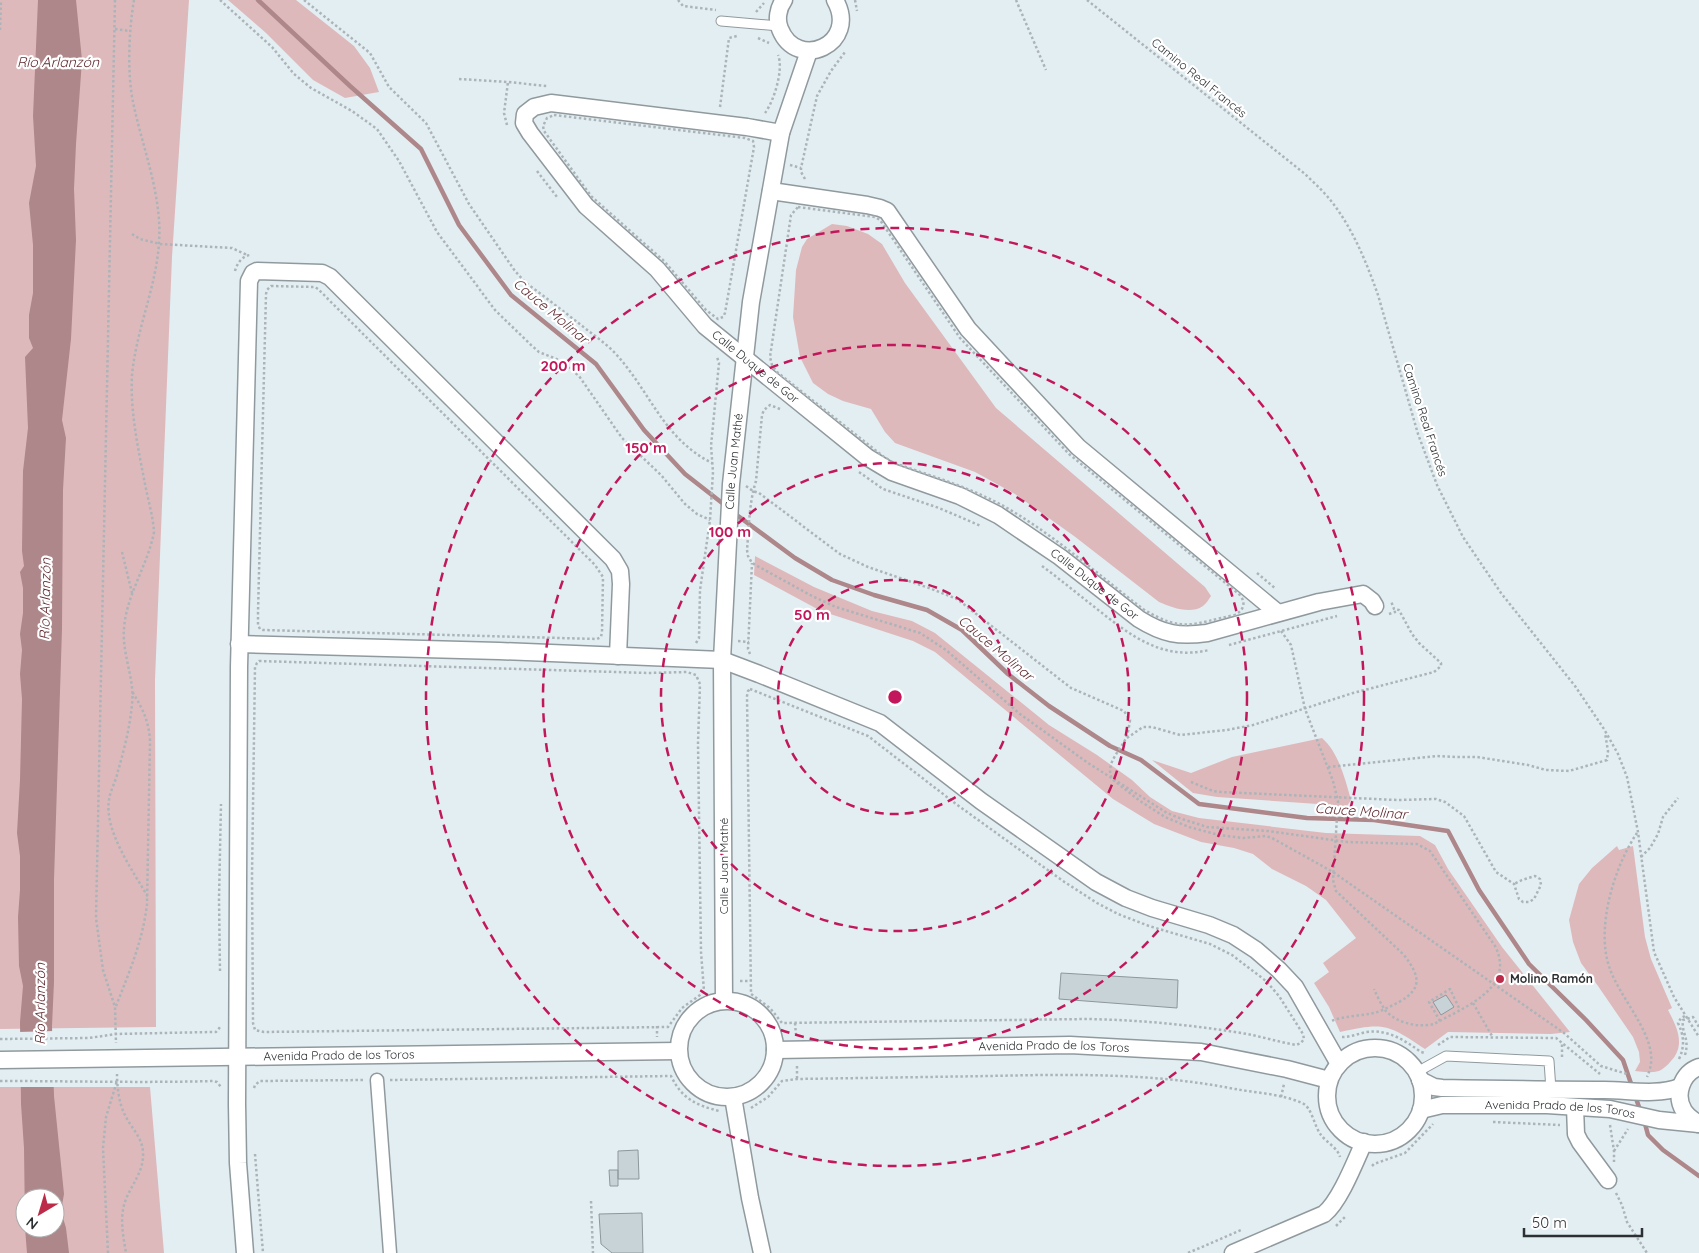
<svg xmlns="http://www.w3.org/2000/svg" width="1699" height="1253" font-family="Quicksand,sans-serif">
<rect width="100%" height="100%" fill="#e3eef3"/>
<path fill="#deb9bb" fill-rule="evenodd" d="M0 0H189L172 257 155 680 156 1027 0 1029Z
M228 0H296L354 46 370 68 379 92 345 98 313 80 266 33Z
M832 224 847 226 868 234 882 244 905 283 996 408 1205 587 1211 596C1209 599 1206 604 1203 606 1190 615 1171 607 1159 602L1074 536 1015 494 975 472 895 443 885 432 871 409 843 401 828 394 813 383 800 357 793 317 796 270 802 247 807 239Z
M755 556 814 587 872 611 912 621 935 633 1049 725 1097 755 1132 780 1150 797 1172 811 1199 818 1326 833 1420 836 1435 845 1448 869 1502 947 1570 1032 1551 1034 1448 1032 1425 1049C1388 1024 1384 1022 1340 1032L1329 1007 1314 983 1329 972 1323 963 1356 938 1326 900 1306 886 1272 869 1253 854 1234 848 1201 842 1154 824 1113 799 935 652 913 641 821 611 754 575Z
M1322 738C1339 753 1345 779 1351 800L1347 806 1217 797 1193 793 1152 760 1191 773 1232 757Z
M1617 846 1619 850 1633 846 1645 937 1651 959 1672 1008 1668 1010C1677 1027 1686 1045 1671 1061 1668 1065 1663 1069 1659 1071 1651 1073 1643 1072 1635 1071L1640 1062 1639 1052 1633 1037 1598 986 1581 963 1573 942 1569 920 1579 884 1592 868Z
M0 1087H150L164 1253H0ZM25 1198H55V1228H25Z"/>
<path fill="#ad8789" d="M38 0H76L82 60 76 144 74 189 76 240 71 339 62 420 66 438 63 490 62 629 54 880V982L52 1026 54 1096 64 1194 61 1211 66 1228 69 1253H27L25 1228H55V1198H25V1225L24 1148 21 1104 20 1022 23 986 19 966 18 917 20 890V856L17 833 20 780 22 699 20 674 22 650 20 634 23 613V588L20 572 24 566 22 551 23 471 28 428 25 357 33 348 29 338V315L33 293V245L29 203 36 166 33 116Z"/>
<path fill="#e3eef3" d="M55 1031 56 1087H18V1032Z"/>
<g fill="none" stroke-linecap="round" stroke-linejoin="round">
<path stroke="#ad8789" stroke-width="4.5" d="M258 0 350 86 421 149 459 225 511 295 596 364 644 430 685 474 726 506
M734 513 795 558 832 580 874 595 927 610 962 630 1008 674 1049 706 1110 746 1141 760 1199 804 1307 818 1374 820 1448 831 1479 890 1529 964 1586 1020 1623 1060 1641 1113
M1644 1120 1648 1135 1663 1150 1699 1176"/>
</g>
<path fill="#c8d3d7" stroke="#8d989c" d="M1061 973 1178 980 1177 1008 1059 999Z
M1446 995 1454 1007 1441 1015 1433 1002Z
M638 1150 639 1179H618V1151Z
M609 1170H618V1186H610Z
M642 1213 643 1253H612L601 1244 599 1214Z"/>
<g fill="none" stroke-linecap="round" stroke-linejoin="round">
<g stroke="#909a9e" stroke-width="11">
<path id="service" d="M721 21 779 26
M1417 1072 1446 1056 1549 1061 1551 1090"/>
</g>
<g stroke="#909a9e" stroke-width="15">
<path id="pedestrian" d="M377 1080 390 1253"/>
</g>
<g stroke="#909a9e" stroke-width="19">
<g id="minor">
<path d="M784 0C778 8 776 20 780 29 797 72 860 44 835 0"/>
<path id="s1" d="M781 133 747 127 551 103 534 107 525 114 524 123 530 133 586 206 657 269 705 326 867 457 892 472 960 496 998 515 1060 557 1139 619C1163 634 1179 637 1207 633L1319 602 1363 594 1372 601 1375 606"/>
<path d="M771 191 867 205 880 208 887 211 968 329 1078 447 1278 613"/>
<path d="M239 644 499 651 722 660 759 674 880 723 981 801 1096 882 1126 898 1152 908 1209 925 1233 935 1256 950 1279 970 1295 987 1339 1064"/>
<path id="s2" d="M724 1000 722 660 731 484 751 302 781 133 809 51"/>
<circle cx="727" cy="1049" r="48"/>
<circle cx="1375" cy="1096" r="48"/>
<path id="s3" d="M775 1050 1070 1045 1201 1052 1287 1069 1329 1080"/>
<path id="s4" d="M0 1060 678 1051"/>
<path d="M1699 1067C1682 1073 1674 1095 1684 1111 1688 1117 1693 1120 1699 1124"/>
<path d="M1420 1080 1434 1087 1442 1088C1496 1089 1550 1090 1604 1090 1630 1090 1656 1096 1680 1087"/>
<path d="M733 1097 750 1198 762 1253"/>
<path d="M1575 1107 1576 1134 1580 1142 1608 1180"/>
<path id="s5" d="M1421 1110 1442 1105H1547L1610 1109 1659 1120 1699 1124"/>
<path d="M245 1253 238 1163 237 1104 239 667 249 281 253 273 257 271 322 273 330 277 613 559 620 571 621 584 618 656"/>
<path d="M1233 1253 1324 1214C1340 1201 1355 1162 1364 1142"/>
</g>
</g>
<path stroke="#abb4b8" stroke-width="2.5" stroke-dasharray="2.5 2.5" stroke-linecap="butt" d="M115 0 96 918 103 970 115 1007 116 1043
M134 0C129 29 127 73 133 102 141 141 156 179 159 220 163 274 137 322 132 375 130 411 138 448 145 484 148 500 153 516 154 532 148 565 126 595 124 629 122 655 135 679 132 704 130 727 124 750 118 771 116 781 110 791 109 800 104 831 133 871 148 897
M220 0 272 47 294 74 311 88 352 111 377 129 399 161 437 232 495 310 531 345 539 352 559 360 579 376 622 438 661 475 685 504 697 514 710 520
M304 0 370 53 389 87 426 123 469 204 515 271 526 283C545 297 563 311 581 325 592 334 604 342 614 352 650 390 662 438 712 463
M678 0 683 6 716 10
M855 0 857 11
M1016 0 1046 70
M1087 0 1305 174C1312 181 1320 188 1327 196 1351 224 1366 261 1378 295L1418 434 1437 485 1463 537 1501 593 1575 686 1604 729 1618 754 1627 777 1638 832 1654 952 1674 997 1699 1037
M756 12 764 3
M115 29 130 31
M0 30 1 0
M758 38 769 43
M459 79 508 82 547 86
M720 107 729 38 737 36
M765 113C774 101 784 69 778 55
M554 115 745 138 753 141 754 147 725 313 723 317 718 319 706 310 664 261 591 196 544 131 543 126 547 118Z
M507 125 504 113 508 82
M790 165 801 168
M537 171 557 197
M805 179 801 172V168L817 96 831 71 845 52
M798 207 875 217 880 220 960 338 1069 454 1240 595C1246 603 1244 610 1235 615 1193 623 1184 634 1143 609 1096 573 1050 531 998 503 965 486 929 475 894 463L884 457 777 372 772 365 770 357 791 215Z
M132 234 140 239 160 244 232 248 247 255
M235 271C237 263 243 255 251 255
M271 286 315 287 318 289 595 565 603 577 602 632 601 637 597 639 263 630 260 629 258 625V612L266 294 267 290Z
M780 409 770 405 764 410 762 415 756 481C749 503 749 527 747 550L748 556 752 563 812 596 836 607 920 633 946 650 1020 714 1088 763 1167 813 1182 819 1207 827 1268 831 1347 842 1417 844 1430 851 1495 946C1517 989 1462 1008 1434 1024 1418 1028 1396 1023 1385 1010 1381 1004 1377 996 1374 989
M859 472 883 489 939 508 981 526
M746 486 753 491 759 493 840 554 868 567 929 588 957 599 1071 688 1124 711 1130 720C1129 727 1128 734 1125 740 1119 752 1105 764 1112 779L1140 801 1165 817 1189 827 1219 835 1243 838 1266 836 1272 838 1333 872 1564 1033 1601 1066 1627 1074
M122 552 132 593
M1042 566C1061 580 1079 595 1097 609 1131 636 1163 661 1209 650
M1257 573 1276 589
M1389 614 1395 612 1394 609
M1281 631 1291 645 1305 709 1333 781 1338 801 1333 880 1336 891 1404 955C1419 975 1424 988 1399 1002 1391 1006 1382 1011 1374 1013 1360 1016 1344 1016 1331 1021
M738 641 749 642
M696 643 699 638 700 590 710 520 713 472 711 446 719 363 717 357
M1229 645 1337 616
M750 654 748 649 752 563
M259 661 648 673 687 672 696 675 700 684 698 743 701 952 704 991 700 995 682 1008 668 1027 264 1032 255 1030 253 1023 252 876 255 667 257 663Z
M750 689 868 736 956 804 1063 881 1097 903 1118 914 1149 926 1210 944 1232 955 1266 981 1279 996 1303 1034 1304 1039 1301 1043 1296 1045C1279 1042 1263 1037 1247 1034 1194 1025 1141 1020 1087 1019L782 1023 770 1008 751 994 747 696 748 691Z
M1127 738 1143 727H1152L1180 735 1227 730 1253 725 1353 693 1434 672 1441 666V663L1419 643 1412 634 1399 610 1394 609 1391 601
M1328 767 1437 756 1457 757H1477L1528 765 1546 770 1569 771 1607 760 1608 751 1605 733
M1191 782 1213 791 1221 792 1397 800 1436 799 1445 802 1464 816 1496 872 1514 884 1519 899 1523 902H1529L1534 899 1541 885 1540 879 1535 876 1522 880 1514 884
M1637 833C1614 867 1595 929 1610 969 1619 995 1649 1028 1651 1055 1652 1063 1650 1070 1647 1077
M1641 857 1650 848 1658 834 1663 817 1678 798
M220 971 219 899 221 804
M740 981H750
M1473 1003 1492 1036
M116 1006C129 973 143 940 147 904L150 741C149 722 143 709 133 693
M1440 1021 1429 1002 1450 989 1460 1010
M795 1023 796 1035
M657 1026V1037
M1342 1037C1350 1037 1358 1034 1366 1032 1388 1029 1404 1040 1421 1052L1425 1053
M0 1039 89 1038 116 1034 211 1032H216L221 1026
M1438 1045 1450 1037 1556 1038 1600 1074
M1685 1055C1690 1038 1681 1033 1683 1020L1693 1017 1699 1027
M1562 1057V1043
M1679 1059C1685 1046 1684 1036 1678 1023L1681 1018 1685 1016
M797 1066V1079
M117 1074C117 1086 119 1104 125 1115 131 1128 143 1138 143 1153 144 1171 132 1184 126 1199 119 1217 123 1235 126 1253
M390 1080 671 1076C682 1099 696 1105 719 1111
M0 1081C71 1081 142 1083 213 1081L217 1082 221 1087
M254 1088 255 1085 260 1081 364 1080
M1281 1097 1284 1084
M751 1108 768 1097 782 1081 797 1079C862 1078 926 1077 990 1076 1072 1074 1154 1073 1235 1089 1257 1093 1282 1094 1302 1103 1312 1107 1314 1126 1321 1135 1326 1142 1338 1148 1340 1157
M1493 1122 1560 1125
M1610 1125 1614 1151V1162
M1614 1151 1628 1129
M255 1154 263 1253
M1372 1166 1374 1164 1405 1153 1433 1124
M1616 1193 1622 1205 1627 1222 1647 1253
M591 1201 593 1253
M1336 1226 1345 1217
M108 1253 103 1148 106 1117 117 1081
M1188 1253 1241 1230"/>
<use href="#service" stroke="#fff" stroke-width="9"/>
<use href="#pedestrian" stroke="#fff" stroke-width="12"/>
<use href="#minor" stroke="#fff" stroke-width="16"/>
</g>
<g fill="none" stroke="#c2185b" stroke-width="2.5" stroke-dasharray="9 6">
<circle cx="895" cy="697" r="117"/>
<circle cx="895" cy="697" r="234"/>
<circle cx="895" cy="697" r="352"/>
<circle cx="895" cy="697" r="469"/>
</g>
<circle fill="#bc2c4a" stroke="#fff" stroke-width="2" cx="1500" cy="979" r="5"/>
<g text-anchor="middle" stroke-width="4.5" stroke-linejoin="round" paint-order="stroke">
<g font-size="12" fill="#2c3032" stroke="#fff">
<text transform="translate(1199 78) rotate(39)" y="4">Camino Real Francés</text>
<text dy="4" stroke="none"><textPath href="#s1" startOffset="608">Calle Duque de Gor</textPath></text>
<text transform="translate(1425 420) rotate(72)" y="4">Camino Real Francés</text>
<text dy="4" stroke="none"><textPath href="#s2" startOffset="539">Calle Juan Mathé</textPath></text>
<text dy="4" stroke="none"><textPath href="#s1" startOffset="1014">Calle Duque de Gor</textPath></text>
<text transform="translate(724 866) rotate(-90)" y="4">Calle Juan Mathé</text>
<text dy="4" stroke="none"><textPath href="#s3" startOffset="279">Avenida Prado de los Toros</textPath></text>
<text dy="4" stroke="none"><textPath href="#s4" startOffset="339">Avenida Prado de los Toros</textPath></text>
<text dy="4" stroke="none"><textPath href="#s5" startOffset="140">Avenida Prado de los Toros</textPath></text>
</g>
<g font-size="12" font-weight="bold" fill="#2c3032" stroke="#fff" text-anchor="start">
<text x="1510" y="983">Molino Ramón</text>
</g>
<g font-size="14" font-style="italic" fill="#602b31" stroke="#fff">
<text x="58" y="67">Río Arlanzón</text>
<text transform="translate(551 311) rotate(40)" y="5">Cauce Molinar</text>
<text transform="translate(45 599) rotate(-89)" y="5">Río Arlanzón</text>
<text transform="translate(996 648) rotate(40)" y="5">Cauce Molinar</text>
<text transform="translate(1361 811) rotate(4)" y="5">Cauce Molinar</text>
<text transform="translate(40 1004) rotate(-90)" y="5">Río Arlanzón</text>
</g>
</g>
<circle cx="895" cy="697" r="8" fill="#c2185b" stroke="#fff" stroke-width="2.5"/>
<g font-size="15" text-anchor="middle" font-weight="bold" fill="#c2185b" stroke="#fff" stroke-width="4.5" stroke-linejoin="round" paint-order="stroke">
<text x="563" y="371">200 m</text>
<text x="646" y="453">150 m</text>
<text x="730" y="537">100 m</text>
<text x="812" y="620">50 m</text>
</g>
<g transform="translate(40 1213) rotate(218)"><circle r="24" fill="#ffffff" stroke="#abacad"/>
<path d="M0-4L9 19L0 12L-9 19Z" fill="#bc2c4a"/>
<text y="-8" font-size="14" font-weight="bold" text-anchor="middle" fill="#2c3032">N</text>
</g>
<path d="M1524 1228v8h118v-8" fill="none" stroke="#2c3032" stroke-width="2.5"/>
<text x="1532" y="1228" font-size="15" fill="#2c3032" stroke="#ffffff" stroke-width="4" paint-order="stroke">50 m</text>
</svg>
